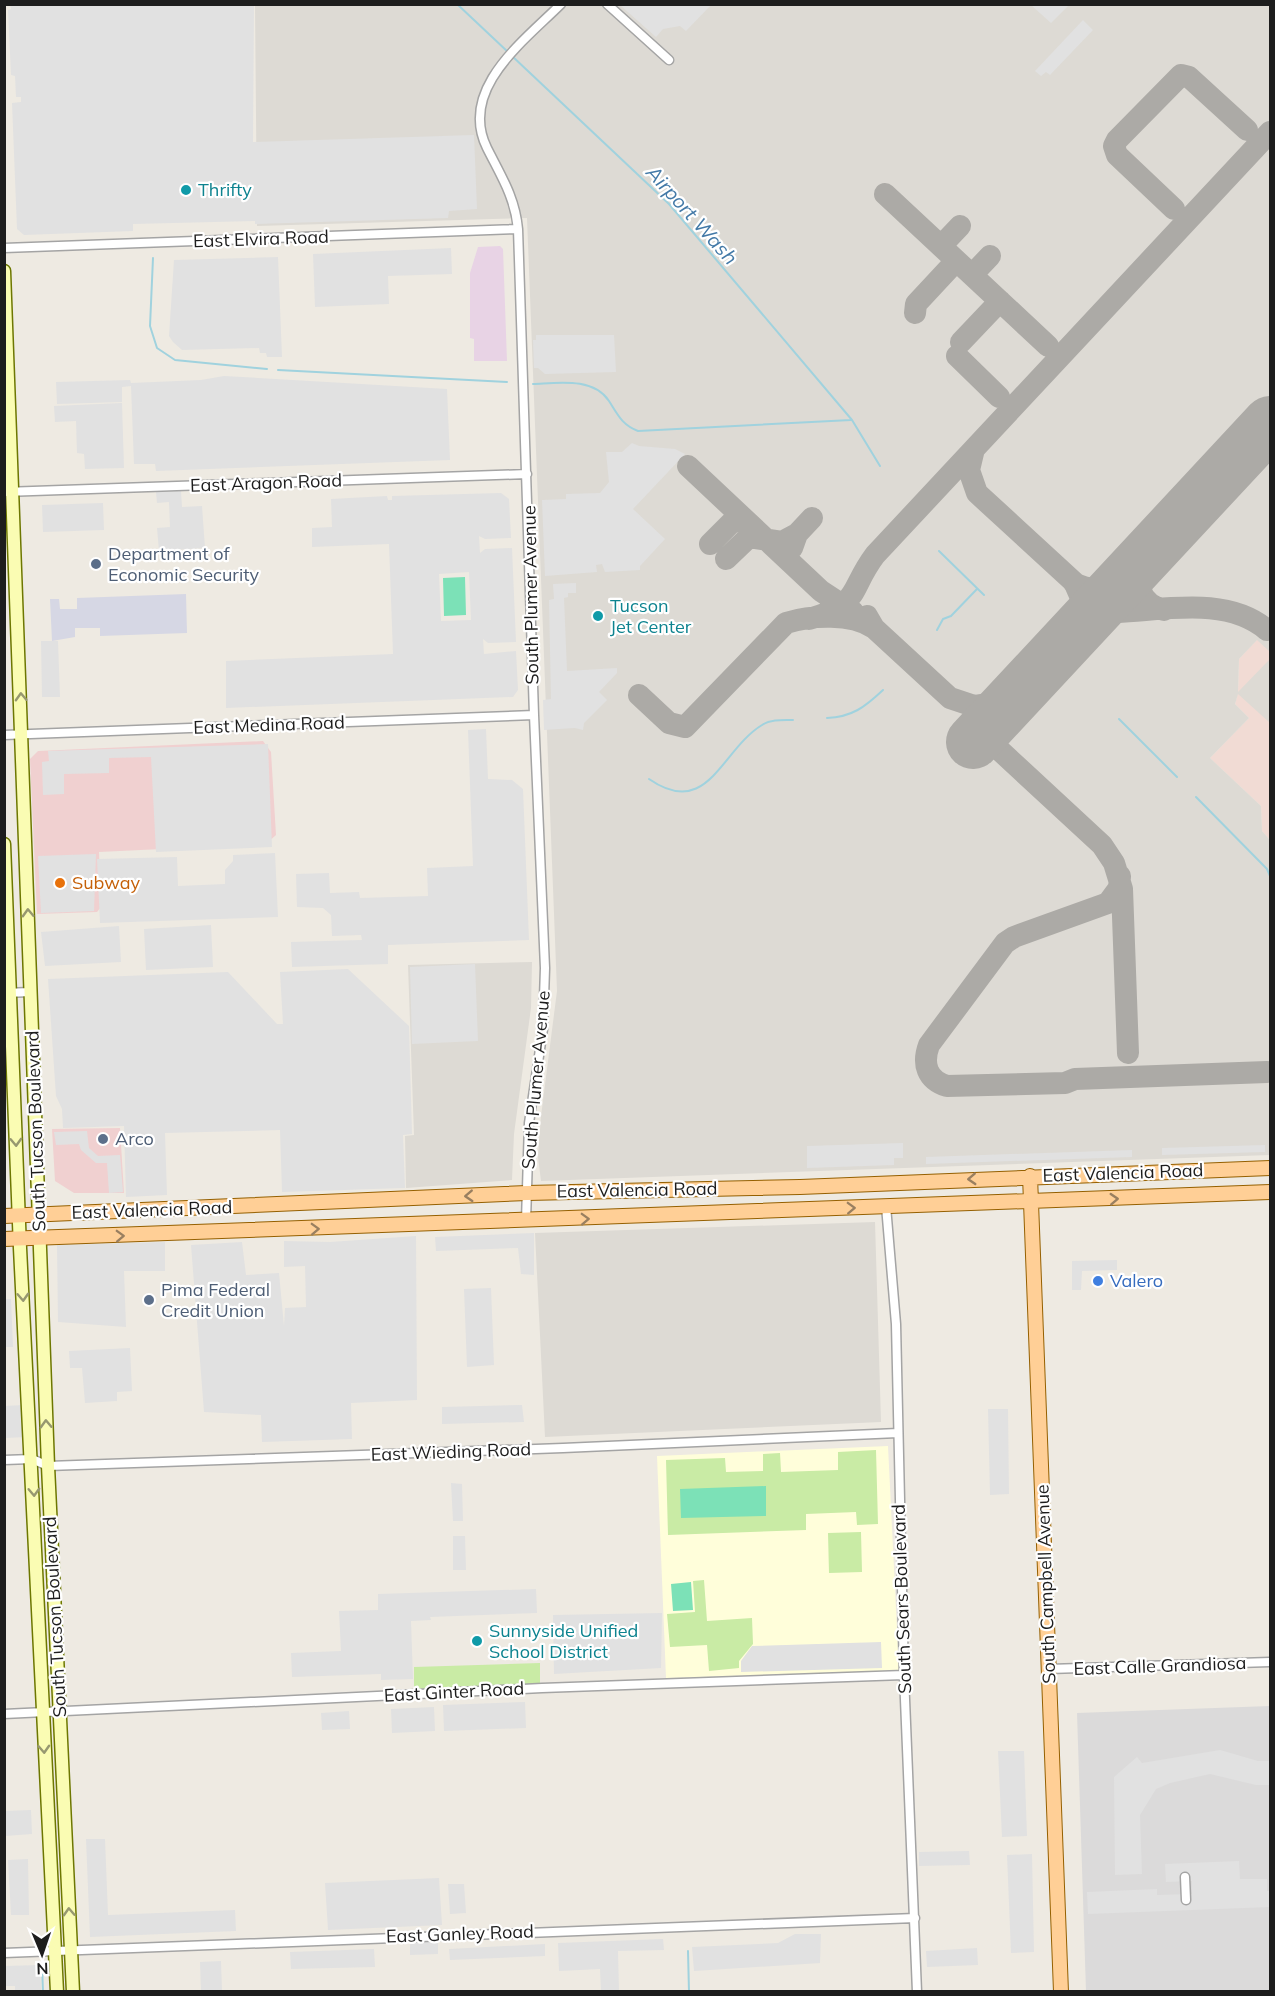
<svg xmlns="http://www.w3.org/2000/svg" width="1275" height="1996" font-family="Mulish,sans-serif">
<rect width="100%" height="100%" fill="#eeeae2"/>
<path fill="#dbdada" d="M1270 1706V1991H1086L1077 1713Z"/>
<path fill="#f0d0d0" d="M263 741 271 752 276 835 266 844 99 852 101 907 97 912 37 914 30 759 38 751Z
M120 1128 124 1193H74L55 1181 52 1129Z"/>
<path fill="#e8d3e5" d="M500 246 503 249 507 361H474V339L470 338V273L478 247Z"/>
<path fill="#fffeda" d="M888 1446 899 1671 666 1678 657 1456Z"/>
<path fill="#f1dbd4" d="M1270 626V880L1269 839 1262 831 1261 806 1210 758 1249 718 1235 704 1238 693 1239 659Z"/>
<path fill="#dddad4" d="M255 5H1270V652L1257 640 1239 659 1238 692 1270 659V723L1238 694 1235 704 1249 718 1210 758 1261 806 1262 831 1269 839 1270 1155 541 1181 538 1157 541 1116 557 991 527 218 257 226Z
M532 962 531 1008 514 1134 512 1180 406 1188 405 1136 414 1135 408 965Z
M875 1222 881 1422 545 1437 535 1233Z"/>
<path fill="#c9eba5" d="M876 1450 878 1524 857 1525 856 1512 806 1514V1530L668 1535 666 1460 725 1458 726 1472 763 1471V1454L780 1453 781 1472 838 1470V1452Z
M861 1532 862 1572 829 1573 828 1533Z
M704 1580 707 1621 752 1618 753 1644 739 1661V1668L709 1671 707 1645 670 1647 667 1614 695 1612 693 1581Z
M540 1663V1684L414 1689V1667Z"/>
<path fill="#7ce1b7" d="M465 577 466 615 444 616 443 578Z
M766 1486V1516L681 1518 680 1489Z
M691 1582 693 1610 673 1611 671 1584Z"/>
<path fill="#e1e1e1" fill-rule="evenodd" d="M10 5H254L253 142 474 135 477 209 449 211 448 218 255 224V221L133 224V231L24 235 17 229 12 103 21 102V97H16L15 76 11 75 8 10 11 9Z
M620 5H711L686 31 680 26 663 29 656 37Z
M1031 5H1069L1051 23Z
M1083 20 1093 30 1050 75 1046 72 1041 76 1035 71Z
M451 248 452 274 388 276 389 304 315 307 313 254Z
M278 257 282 357H267L266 353H260L259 348 182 350 173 342 169 336 174 260Z
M536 335H614L616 372 545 374 538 368H534L533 340H536Z
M224 376 447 389 450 460 156 471 155 464H134L131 386 122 387V402L57 404 56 382 130 380 131 383 201 380Z
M122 403 124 468 85 469 84 454 77 453 76 421 55 422 54 406Z
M632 443 639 446 675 449 685 454 633 509 665 539 640 566V570L605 572 602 564 596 565 597 572 545 576 542 500 566 499V494L600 493 609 482 606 452H622Z
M181 491 182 507 202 506 205 548 159 551 157 528 170 527 169 502 157 503 156 492Z
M501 493 509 499 511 538 485 539 479 536 480 553 485 549 512 548 516 642 488 643 483 639 484 654 516 651 518 690 513 697 226 708V661L393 654 389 544 312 547V528L332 527 331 499 387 496 388 500H392V496ZM469 572 471 620 441 621 439 574Z
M103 503 104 530 43 532 42 505Z
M576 583V593H568V597L564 598 567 671 617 668V673L599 692 607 700 584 723 583 730 575 728 544 730 543 700 551 699 549 600 554 599 553 584Z
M41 641H58L60 697H42Z
M486 729 488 779 512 780 523 789 529 940 388 945V964L292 967 291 942 362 940 361 935 332 936 331 915 323 908 297 907 296 874 329 873 330 893 359 892 360 898 428 896 427 868 473 866 468 730Z
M268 744 272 847 156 852 151 757 109 758V773L64 774V794L43 795 42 762 49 761 48 751Z
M275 853 278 917 100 923 97 859 177 857 178 886 225 884V870L233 861V855Z
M96 854 94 911 41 913 38 856Z
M211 925 213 967 146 970 144 929Z
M119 926 121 962 45 966 41 932Z
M475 964 478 1041 412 1044 410 967Z
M348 969 409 1026 412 1134 403 1135 405 1188 282 1192 280 1130 165 1133 167 1195 126 1197 124 1126 63 1128 62 1109 56 1096 48 979 228 972 277 1024H283L280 972Z
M87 1131 89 1148 98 1156 120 1155 123 1192 109 1193 107 1163H96L81 1150 79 1144 56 1145 54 1132Z
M903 1143V1158H894V1165L807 1168V1146Z
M1265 1145V1152L1162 1155V1148Z
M1132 1150V1157L926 1164V1157Z
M534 1233V1275L521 1274 518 1248 436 1251 435 1237Z
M416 1236 417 1400 351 1403 352 1439 262 1442 261 1415 204 1412 191 1245 242 1242 246 1275 279 1273 284 1326 285 1308 306 1307 305 1266 284 1267V1241L330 1242Z
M165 1242V1271H124L126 1327 58 1322 57 1245Z
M1117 1260V1270L1082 1271 1081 1290H1072V1261Z
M491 1288 494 1365 467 1367 464 1289Z
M4 1299H11L13 1347H5Z
M130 1348 132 1391 117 1392V1401L85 1403 82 1368H70L69 1351Z
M24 1405 27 1437 5 1438 4 1406Z
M522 1405 524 1422 442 1424V1407Z
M988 1409H1008L1009 1494 990 1495Z
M451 1483 462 1484 463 1521H453Z
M453 1536H465L466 1570H453Z
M536 1589 537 1613 430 1617 431 1620 411 1621 413 1679 381 1680V1674L292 1677 291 1653 341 1651 339 1611 378 1610V1594Z
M662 1613 661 1668 554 1674 553 1615Z
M881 1642 882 1668 741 1672V1661L752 1646Z
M525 1702 526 1728 444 1731 443 1705Z
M434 1707 435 1731 392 1733 391 1709Z
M349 1711 350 1729 322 1730 321 1713Z
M1220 1750 1258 1761H1270V1785H1256L1210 1774 1170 1783 1156 1789 1140 1815 1142 1874 1115 1875 1114 1777 1137 1757 1142 1763Z
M998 1751H1024L1027 1836 1002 1837Z
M31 1810 32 1834 5 1836V1811Z
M86 1839H105L108 1915 235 1910 236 1931 90 1937Z
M969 1851 970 1865 919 1866V1852Z
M1032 1854 1034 1952 1011 1953 1007 1855Z
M28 1859 29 1915H11L8 1860Z
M1239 1861 1240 1879H1267V1891H1270V1907L1088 1914 1087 1892 1157 1889V1895L1192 1894V1881L1166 1882 1165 1864Z
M439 1878 442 1925 328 1930 325 1883Z
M448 1884H464L466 1913 450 1914Z
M795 1934H821L820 1963 694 1971 692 1947 778 1943Z
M438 1939V1954L410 1955V1940Z
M663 1939 664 1950 618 1951 619 1991H601L600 1969 559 1971 558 1943Z
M545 1944V1956L450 1960 449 1949Z
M977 1948 978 1965 927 1967 926 1951Z
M374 1949 375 1967 291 1969 290 1952Z
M221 1961 222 1991H201L200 1962Z
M40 1965 41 1991H15V1986H5V1966Z"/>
<path fill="#d6d7e4" d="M186 594 187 633 100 636V628H75V637L52 641 50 599H59L60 609H77V598Z"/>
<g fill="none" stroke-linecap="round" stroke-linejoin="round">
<path stroke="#a0d2de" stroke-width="2" d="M457 4 508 52
M512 56 669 204 852 420 880 466
M153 258 150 326 157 348 175 360 267 369
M278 370 507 382
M533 384C558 383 593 377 609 401 618 415 622 425 638 431L851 420
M939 551 984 595
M937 630 943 619 951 616 977 589
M827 718C852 717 865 707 883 690
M1119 719 1177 777
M649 779C708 820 721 750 762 725 771 719 783 720 793 720
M1196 797 1267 869 1270 876
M688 1951 689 1992
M42 1966 43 1992"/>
<path stroke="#acaaa6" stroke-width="22" d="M885 194 1048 346
M1174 209 1117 155 1114 146 1117 140 1181 75 1189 77 1247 130
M941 246 960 226
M972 275 990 256
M915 313 916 304 956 261
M961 342 1000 301
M957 356 999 397
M974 449 969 470 977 493 1100 606 1117 612C1165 610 1227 596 1267 630
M688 466 821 591 853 612
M710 544 734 520 749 524
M792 548 797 534 812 518
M726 559 749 537 782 542 797 534
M1144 559C1134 581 1138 603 1164 610
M1074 583C1093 593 1106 589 1124 581
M1075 584 1082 600 1079 629
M867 616 874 628 950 698 974 706 1012 700
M809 619C862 604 848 591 875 555L1270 132
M639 695 669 723 685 727 786 623C812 615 851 613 874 628
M981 733 1102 845 1114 863 1122 889 1128 1053
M1120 876 1119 888 1108 903 1014 937 1005 943 929 1045C922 1064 927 1080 947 1086L1065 1083 1075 1079 1267 1072"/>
<path stroke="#acaaa6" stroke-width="54" d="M973 742 1270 423"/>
<g stroke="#a4a4a4" stroke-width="11">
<path id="street" d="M607 4 669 60
M4 248 518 229
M4 492 527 474
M4 735 534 715
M4 993 31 992
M886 1206 896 1324 904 1675 917 1992
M526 1221 529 1123 543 1029 545 968 534 715 518 229C515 197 501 176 487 148 458 89 524 41 561 4
M4 1460 32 1459 48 1466 563 1448 898 1433
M1049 1669 1270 1662
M4 1714 542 1688 904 1675
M1185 1877 1186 1900
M4 1953 915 1918"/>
</g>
<g stroke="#6d7701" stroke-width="15">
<path id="secondary" d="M4 271 48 1466 73 1992
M4 844 20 1248 57 1992"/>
</g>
<g stroke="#956000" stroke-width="16">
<path id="primary" d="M1030 1176 1061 1992
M4 1216 527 1193 800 1187 1270 1168
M4 1239 1270 1192"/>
</g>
<use href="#street" stroke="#fff" stroke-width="8"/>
<use href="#secondary" stroke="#fafcb3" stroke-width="12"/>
<use href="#primary" stroke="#ffcf96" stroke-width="14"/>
</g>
<defs><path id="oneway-chevron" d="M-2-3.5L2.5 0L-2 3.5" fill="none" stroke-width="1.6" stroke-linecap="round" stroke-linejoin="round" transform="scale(1.5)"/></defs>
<g stroke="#979870">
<use href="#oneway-chevron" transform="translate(21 697) rotate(-92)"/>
<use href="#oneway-chevron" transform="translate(28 913) rotate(-92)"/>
<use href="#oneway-chevron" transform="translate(16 1142) rotate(88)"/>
<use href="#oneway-chevron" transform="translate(23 1297) rotate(87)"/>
<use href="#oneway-chevron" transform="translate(46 1424) rotate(-92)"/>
<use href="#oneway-chevron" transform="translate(34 1492) rotate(88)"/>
<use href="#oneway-chevron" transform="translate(44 1749) rotate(87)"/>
<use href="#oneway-chevron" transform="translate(69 1912) rotate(-93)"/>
</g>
<g stroke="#997f60">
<use href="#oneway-chevron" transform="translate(972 1179) rotate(177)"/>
<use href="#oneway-chevron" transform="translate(469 1196) rotate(177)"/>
<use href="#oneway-chevron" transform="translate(1114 1199) rotate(-3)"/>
<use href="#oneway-chevron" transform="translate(851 1208) rotate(-2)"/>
<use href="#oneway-chevron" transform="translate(585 1219) rotate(-2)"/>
<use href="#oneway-chevron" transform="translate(315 1229) rotate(-2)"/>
<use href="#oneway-chevron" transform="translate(120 1236) rotate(-2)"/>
</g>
<g fill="#0f9aa8" stroke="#fff" stroke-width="2">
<circle cx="186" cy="190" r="6"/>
<circle cx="598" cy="616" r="6"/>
<circle cx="477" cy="1641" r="6"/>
</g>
<g fill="#5c6f8a" stroke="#fff" stroke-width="2">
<circle cx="96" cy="564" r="6"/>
<circle cx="103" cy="1139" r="6"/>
<circle cx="149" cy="1300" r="6"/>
</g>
<circle fill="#e8710a" stroke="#fff" stroke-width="2" cx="60" cy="883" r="6"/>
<circle fill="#3f7fe0" stroke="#fff" stroke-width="2" cx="1098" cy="1281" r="6"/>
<g text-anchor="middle" stroke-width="4.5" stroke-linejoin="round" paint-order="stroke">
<g font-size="18" fill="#0d838f" stroke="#fff" text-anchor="start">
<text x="198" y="196">Thrifty</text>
<text x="610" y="612">Tucson<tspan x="610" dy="21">Jet Center</tspan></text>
<text x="489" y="1637">Sunnyside Unified<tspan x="489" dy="21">School District</tspan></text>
</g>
<g font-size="18" fill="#1d1d1d" stroke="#fff">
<text transform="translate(261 239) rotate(-2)" y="6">East Elvira Road</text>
<text transform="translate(266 483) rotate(-2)" y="6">East Aragon Road</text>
<text transform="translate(531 595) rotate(-91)" y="6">South Plumer Avenue</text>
<text transform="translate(269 725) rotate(-2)" y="6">East Medina Road</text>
<text transform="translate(536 1080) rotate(-85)" y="6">South Plumer Avenue</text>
<text transform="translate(36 1131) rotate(-92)" y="6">South Tucson Boulevard</text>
<text transform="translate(1123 1173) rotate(-2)" y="6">East Valencia Road</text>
<text transform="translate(637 1190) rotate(-1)" y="6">East Valencia Road</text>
<text transform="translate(152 1210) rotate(-2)" y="6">East Valencia Road</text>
<text transform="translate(451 1452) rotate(-2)" y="6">East Wieding Road</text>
<text transform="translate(1046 1584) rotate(-92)" y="6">South Campbell Avenue</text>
<text transform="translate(902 1599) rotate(-92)" y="6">South Sears Boulevard</text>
<text transform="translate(55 1617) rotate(-93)" y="6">South Tucson Boulevard</text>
<text transform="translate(1160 1666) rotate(-2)" y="6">East Calle Grandiosa</text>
<text transform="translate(454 1692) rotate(-3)" y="6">East Ginter Road</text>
<text transform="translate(460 1934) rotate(-2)" y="6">East Ganley Road</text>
</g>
<g font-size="18" fill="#4e5e75" stroke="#fff" text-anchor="start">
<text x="108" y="560">Department of<tspan x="108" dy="21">Economic Security</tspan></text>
<text x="115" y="1145">Arco</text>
<text x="161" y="1296">Pima Federal<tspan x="161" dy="21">Credit Union</tspan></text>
</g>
<g font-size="18" fill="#c56008" stroke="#fff" text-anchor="start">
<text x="72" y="889">Subway</text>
</g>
<g font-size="18" fill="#366cbe" stroke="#fff" text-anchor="start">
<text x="1110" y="1287">Valero</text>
</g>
<g font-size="20" font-style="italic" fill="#4379a7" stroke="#fff">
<text transform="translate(692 215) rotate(48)" y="7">Airport Wash</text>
</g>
</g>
<rect width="1275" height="1996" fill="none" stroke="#1d1d1d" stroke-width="12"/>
<g transform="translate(42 1954) rotate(178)" stroke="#ffffff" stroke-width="4.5" paint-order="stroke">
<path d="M0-4.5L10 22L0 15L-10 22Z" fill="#1d1d1d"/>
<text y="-9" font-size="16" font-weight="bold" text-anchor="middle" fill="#1d1d1d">N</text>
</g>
</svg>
